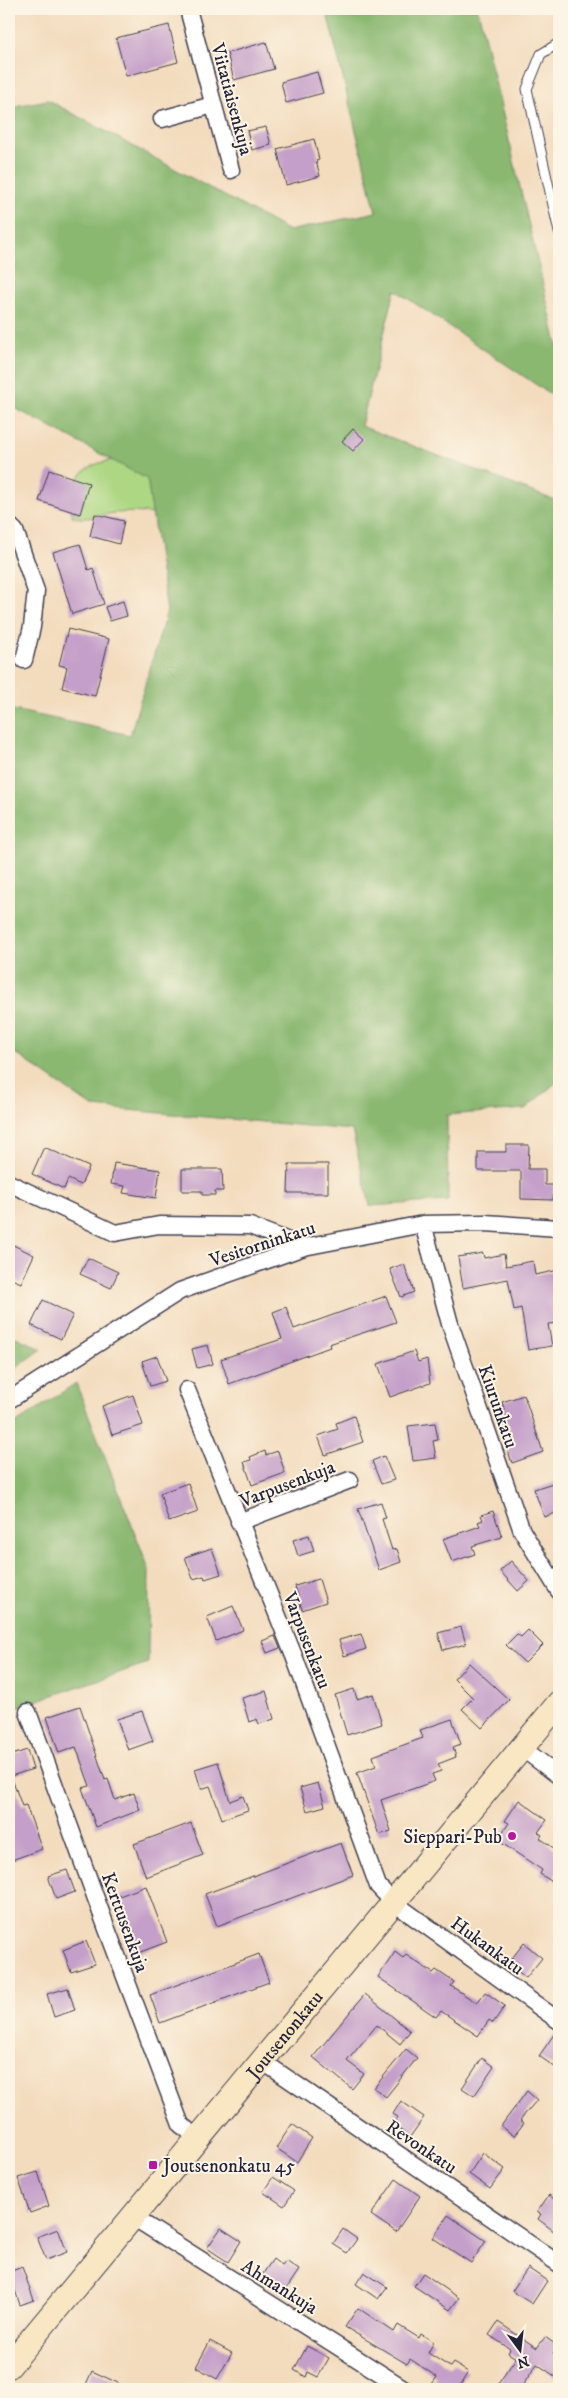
<svg xmlns="http://www.w3.org/2000/svg" width="568" height="2398" font-family="'IM FELL DW Pica',serif">
<rect width="100%" height="100%" fill="#fcf5e5"/>
<filter id="ink" filterUnits="userSpaceOnUse"><feTurbulence type="fractalNoise" baseFrequency=".02" numOctaves="2"/><feDisplacementMap in="SourceGraphic" scale="10" xChannelSelector="R" yChannelSelector="G"/><feConvolveMatrix kernelMatrix="1 2 1 2 8 2 1 2 1" color-interpolation-filters="sRGB"/></filter>
<filter id="wash" filterUnits="userSpaceOnUse"><feTurbulence type="fractalNoise" baseFrequency=".0096" numOctaves="4" result="noise"/><feDisplacementMap in="SourceGraphic" scale="20" xChannelSelector="R" yChannelSelector="G"/><feGaussianBlur stdDeviation="1.12" result="paint"/><feColorMatrix in="noise" values="0 0 0 0 0 0 0 0 0 0 0 0 0 0 0 0 0 1.4 0 .05"/><feComposite in="paint" operator="in"/></filter>
<g filter="url(#wash)">
<rect width="100%" height="100%" fill="#f3dcbe"/>
<path fill="#aed783" stroke="#687c5f" d="M140 459 167 517C148 512 128 511 108 514 93 516 90 520 73 517L69 501C72 493 74 485 78 479 90 458 120 460 140 459Z"/>
<path fill="#8ab871" stroke="#566d56" d="M326 9H478L559 352V400L395 290 361 426 559 502V1080L525 1109 447 1115 448 1201 370 1206 352 1130 93 1107 9 1049V709L130 735 167 611 147 479 9 405V107L48 100 289 231 376 212Z
M9 1334 42 1349 9 1373Z
M76 1383 149 1569 148 1663 9 1710V1428Z"/>
<g id="blocks">
<path fill="#c49fc9" d="M169 25 178 62 126 76 116 38Z
M266 42 274 69 234 80 227 53Z
M317 72 323 93 286 103 281 82Z
M266 127 271 145 252 150 247 131Z
M314 139 319 160 316 161 320 176 286 185 277 149Z
M353 429 364 439 353 451 342 441Z
M49 470 89 483 80 514 39 501Z
M95 514 124 521 119 544 90 536Z
M80 544 88 570 93 568 104 604 72 614 53 552Z
M123 601 127 616 110 621 105 607Z
M68 629 109 639 95 696 62 688 67 667 59 665Z
M506 1145H529L528 1169H545V1185H554L553 1200 521 1199V1171H478V1152H506Z
M44 1147 89 1167 81 1185 68 1179 64 1189 32 1174Z
M114 1163 160 1170 156 1198 123 1193 125 1186 111 1184Z
M289 1164H328V1193H288Z
M182 1169H222L223 1191H215V1195H202V1191H182Z
M9 1243 34 1255 21 1283 9 1278Z
M483 1253 484 1258 504 1254 506 1266 533 1261 535 1275 559 1270V1323L548 1324 552 1346 528 1350 521 1308 514 1310 508 1279 463 1288 458 1257Z
M88 1258 118 1272 111 1288 80 1274Z
M404 1264 414 1292 401 1297 390 1269Z
M386 1296 396 1322 329 1344 330 1347 229 1384 221 1359 282 1339 273 1312 286 1307 294 1329Z
M43 1300 73 1315 61 1339 31 1325Z
M208 1345 213 1364 197 1368 192 1349Z
M414 1351 418 1362 427 1359 430 1383 390 1397 378 1364Z
M157 1356 166 1381 150 1386 142 1361Z
M133 1395 143 1425 112 1435 102 1406Z
M524 1395 543 1452 512 1463 506 1445 514 1443 502 1402Z
M354 1416 363 1442 325 1455 318 1436 338 1429 336 1423Z
M435 1423 438 1440 433 1441 436 1458 413 1461 408 1426Z
M265 1451 266 1455 278 1451 285 1473 252 1485 244 1462 251 1460 250 1457Z
M384 1456 394 1480 381 1484 372 1461Z
M559 1481V1512L544 1517 534 1489Z
M188 1483 198 1512 169 1522 160 1493Z
M381 1502 386 1518 382 1519 392 1550 397 1549 401 1562 379 1570 358 1509Z
M493 1511 502 1537 472 1546 475 1554 452 1562 443 1539 480 1526 478 1522 483 1520 481 1515Z
M309 1535 314 1551 298 1556 293 1540Z
M212 1548 221 1574 205 1579 204 1576 193 1579 185 1557Z
M511 1561 529 1581 518 1591 500 1571Z
M319 1579 326 1602 302 1610 295 1586Z
M233 1606 243 1630 216 1641 207 1617Z
M461 1627 466 1644 443 1650 438 1633Z
M528 1630 543 1645 525 1663 506 1645 517 1634 521 1637Z
M361 1634 366 1649 344 1656 339 1640Z
M275 1636 280 1648 267 1653 262 1641Z
M469 1663 509 1700 482 1728 462 1709 473 1698 454 1679Z
M354 1689 357 1699 373 1694 382 1724 347 1735 335 1695Z
M266 1691 274 1719 259 1724 257 1719 249 1722 242 1698Z
M80 1706 105 1780 108 1779 115 1800 134 1793 140 1810 96 1827 82 1788 90 1786 76 1747 59 1753 47 1717Z
M142 1711 153 1741 128 1750 117 1719Z
M452 1719 461 1744 453 1747 456 1757 438 1764 441 1771 432 1774 435 1781 381 1800 391 1831 379 1835 357 1773 376 1766 373 1756 423 1738 420 1730Z
M27 1750 33 1769 11 1776 22 1806 26 1805 42 1849 9 1861V1756Z
M218 1762 230 1801 243 1796 248 1810 222 1819 210 1786 201 1789 195 1769Z
M318 1783 325 1806 307 1811 300 1788Z
M519 1800 547 1820 538 1832 542 1835 540 1838 559 1852V1869L551 1881 540 1874 542 1870 497 1840 509 1823 505 1821Z
M191 1823 203 1855 146 1877 134 1844Z
M341 1843 353 1875 217 1926 205 1894Z
M67 1870 75 1892 56 1899 48 1876Z
M146 1886 167 1942 135 1954 114 1898Z
M86 1941 95 1964 71 1972 63 1950Z
M524 1943 542 1958 526 1978 508 1963Z
M395 1952 403 1958 406 1955 433 1973 436 1970 454 1982 451 1986 477 2003 485 1992 505 2006 493 2023 489 2020 478 2036 441 2011 436 2017 378 1977Z
M259 1954 269 1982 160 2023 150 1995Z
M68 1988 75 2010 54 2017 47 1994Z
M365 1994 410 2031 400 2044 377 2025 347 2061 364 2074 352 2089 313 2057Z
M557 2030 559 2031V2070L539 2056Z
M406 2049 417 2058 386 2097 374 2088Z
M482 2058 494 2067 474 2096 462 2088Z
M527 2091 537 2100 520 2120 524 2123 514 2136 501 2126Z
M401 2101 424 2117 410 2137 393 2125 398 2117 393 2114Z
M292 2124 312 2138 297 2162 276 2148Z
M483 2153 505 2169 490 2189 469 2174Z
M38 2172 49 2206 30 2213 18 2178Z
M273 2177 294 2191 284 2206 263 2192Z
M396 2179 420 2196 396 2232 371 2215Z
M549 2195 559 2203V2235L538 2219 541 2214 537 2212Z
M448 2215 486 2241 471 2263 433 2238Z
M221 2228 241 2241 228 2262 207 2248Z
M58 2229 67 2252 46 2260 37 2237Z
M343 2229 357 2239 347 2253 333 2244Z
M273 2259 282 2266 286 2261 299 2270 283 2294 260 2278Z
M22 2267 34 2300 20 2305 9 2272Z
M528 2268 547 2281 532 2304 512 2291Z
M364 2272 387 2287 378 2299 356 2284Z
M423 2273 459 2298 450 2310 414 2286Z
M358 2308 394 2332 398 2325 419 2338 421 2334 434 2342 428 2353 450 2367 453 2363 468 2372 458 2389H441L432 2384 437 2377 410 2359 407 2364 345 2327Z
M498 2322 537 2348 545 2337 558 2346 553 2353 559 2357V2379L537 2364 520 2389H505L498 2384 516 2358 508 2353 510 2349 489 2335Z
M210 2341 232 2353 217 2379 196 2367Z
M307 2346 329 2358 318 2377 308 2372 306 2377 294 2370Z
M92 2371 131 2389H84Z"/>
</g>
</g>
<g filter="url(#ink)">
<use href="#blocks" fill-opacity="0" stroke="#413e4f" stroke-width="1"/>
<g fill="none" stroke-linecap="round" stroke-linejoin="round">
<g stroke="#413e4f" stroke-width="11">
<path id="service" d="M559 43 541 54 527 89 559 232"/>
</g>
<g stroke="#413e4f" stroke-width="19">
<path id="minor" d="M188 9 231 170
M162 119 213 105
M9 525 15 531 36 591 32 627 24 660
M9 1183 115 1233 159 1225 250 1226 304 1247
M423 1224 450 1324 522 1531 559 1591
M187 1390 294 1656 378 1886 393 1902 559 2021
M9 1400 180 1291 304 1247 423 1224 485 1223 559 1228
M239 1522 350 1480
M28 1712 107 1929 181 2125 198 2138
M522 1748 559 1776
M262 2061 559 2264
M133 2217 405 2389"/>
</g>
<g stroke="#413e4f" stroke-width="26">
<g id="secondary">
<path id="s1" d="M9 2366 559 1703"/>
</g>
</g>
<use href="#service" stroke="#fff" stroke-width="9"/>
<use href="#minor" stroke="#fff" stroke-width="16"/>
<use href="#secondary" stroke="#f9e7c3" stroke-width="24"/>
</g>
</g>
<g fill="#b5179e" stroke="#fcf5e5" stroke-width="2">
<circle cx="512" cy="1836" r="5"/>
<rect x="148" y="2160" width="10" height="10" rx="2.5"/>
</g>
<g text-anchor="middle" stroke-width="4" stroke-linejoin="round" paint-order="stroke">
<g font-size="19" fill="#22223b" stroke="#fcf5e5">
<text transform="translate(233 99) rotate(75)" y="7">Viitatiaisenkuja</text>
<text transform="translate(262 1243) rotate(-18)" y="7">Vesitorninkatu</text>
<text transform="translate(499 1406) rotate(71)" y="7">Kiurunkatu</text>
<text transform="translate(287 1483) rotate(-21)" y="7">Varpusenkuja</text>
<text transform="translate(308 1640) rotate(69)" y="7">Varpusenkatu</text>
<text transform="translate(126 1922) rotate(70)" y="7">Kerttusenkuja</text>
<text transform="translate(488 1945) rotate(36)" y="7">Hukankatu</text>
<text dy="7" stroke="none"><textPath href="#s1" startOffset="431">Joutsenonkatu</textPath></text>
<text transform="translate(422 2146) rotate(34)" y="7">Revonkatu</text>
<text transform="translate(280 2286) rotate(32)" y="7">Ahmankuja</text>
</g>
<g font-size="19" fill="#22223b" stroke="#fcf5e5" text-anchor="end">
<text x="502" y="1843">Sieppari-Pub</text>
<text x="163" y="2172" text-anchor="start">Joutsenonkatu 45</text>
</g>
</g>
<rect width="568" height="2398" fill="none" stroke="#fcf5e5" stroke-width="30"/>
<g transform="translate(520 2350) rotate(165)" stroke="#fcf5e5" stroke-width="4" paint-order="stroke">
<path d="M0-4L9 19L0 12L-9 19Z" fill="#22223b"/>
<text y="-8" font-size="14" font-weight="bold" text-anchor="middle" fill="#22223b">N</text>
</g>
</svg>
